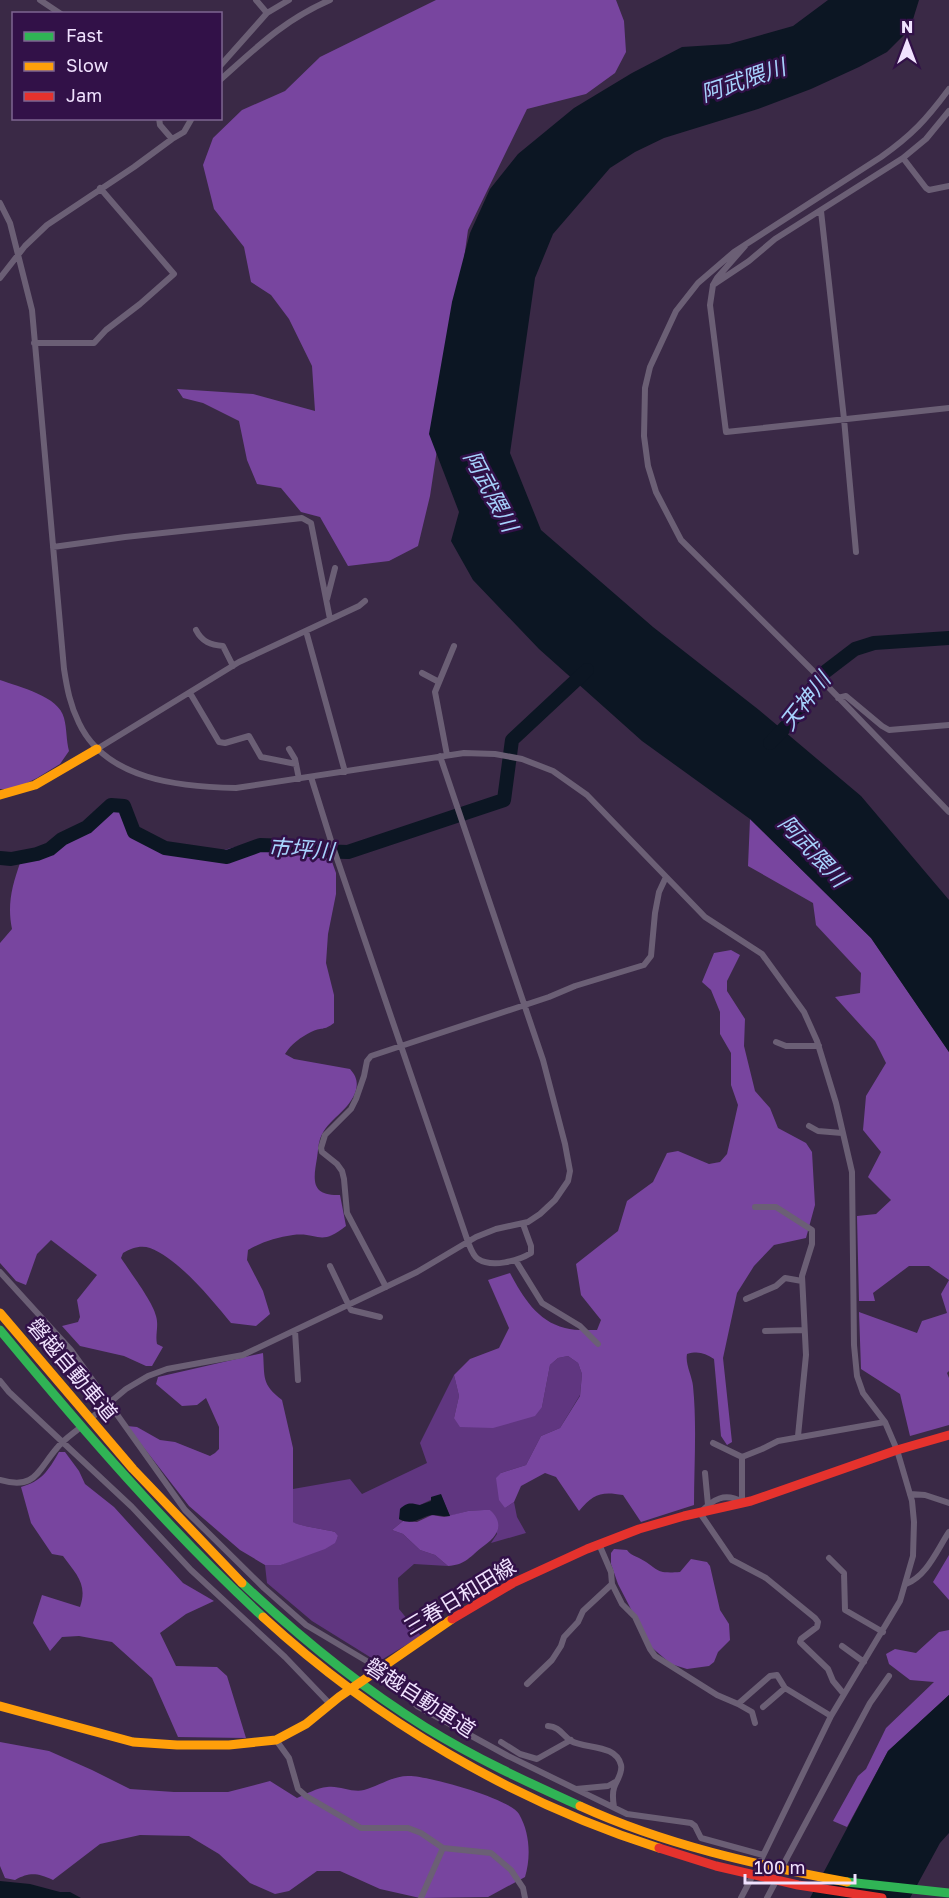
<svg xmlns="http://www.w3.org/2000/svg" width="949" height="1898" font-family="'Golos Text','Noto Sans JP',sans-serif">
<rect width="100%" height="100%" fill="#3a2946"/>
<path fill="#603680" d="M568 1356 578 1363 582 1374 580 1395 560 1428 541 1436 526 1465 501 1473 505 1508 514 1502 517 1517 526 1533 491 1543 497 1534 490 1510 468 1511 450 1516 441 1495 401 1514 399 1519 403 1521 392 1530 403 1534 420 1550 435 1555 448 1566 414 1564 398 1578 399 1609 421 1636 378 1662 312 1621 267 1583 265 1565H281L338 1537 335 1532C325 1529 298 1526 292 1522L293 1489 350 1479 362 1494 427 1463 420 1443 454 1375 459 1396 454 1418 542 1407 550 1365 558 1358Z"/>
<path fill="#78459f" d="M436 0H616L624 21 626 52 615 73 586 94 527 109 468 230 438 443 430 496 418 546 389 561 348 566 320 517 301 512 281 488 257 484 247 460 239 421 203 403 183 398 177 389 253 394 315 411 312 366 289 319 271 295 251 282 244 247 214 209 203 165 213 138 242 110 285 91 320 57Z
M0 680C19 687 59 696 64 718 67 729 66 740 69 751L60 764 37 778 15 789H0Z
M115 810 126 812 139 834 182 850 220 851 262 840H286L326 845 336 873V894L328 934 326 963 334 995V1023C324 1031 321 1027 311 1032 301 1037 291 1044 285 1054L294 1059 350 1069C356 1076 358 1081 356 1090 350 1111 327 1119 320 1139 318 1145 318 1152 317 1158 313 1181 311 1196 340 1195L346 1226C320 1247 319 1232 293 1235 277 1237 262 1242 248 1250L247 1260 263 1291 270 1314 256 1326 231 1323C213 1301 178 1258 150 1248 141 1245 131 1248 123 1253L121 1258C130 1272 153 1302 156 1316 159 1326 155 1335 157 1344L163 1347 152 1366H146L124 1356 80 1346 62 1326 78 1322 80 1317 77 1300 97 1275 51 1240 37 1254 26 1285 16 1281 0 1263V943L12 929C7 905 12 886 20 863L23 859 44 852 72 833 92 825Z
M750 819 871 938 949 1052V1371L947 1373 949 1378V1425L910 1436 900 1394 861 1369 859 1312 917 1333 922 1321 947 1313 941 1294 949 1280 929 1266H909L873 1293 875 1301H859L857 1216 876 1214 891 1200 868 1177 881 1152 863 1130 866 1096 886 1063 875 1041 835 997 860 993 861 973 816 925 813 903 748 866Z
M731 950 740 955 727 981V991L745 1019 744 1046 755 1091 770 1108 778 1128 806 1143 812 1152 815 1205 806 1238 774 1245 754 1266 737 1293 723 1358 732 1442 727 1445 721 1436 714 1359C705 1353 698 1351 687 1354 685 1364 692 1376 693 1386 697 1425 694 1466 694 1505L641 1522 623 1495C601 1491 593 1494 579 1511L556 1477 545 1473 521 1486 514 1502 505 1508 499 1500 496 1478 501 1473 526 1465 541 1436 560 1428 580 1396 582 1374 578 1363 568 1356 558 1358 550 1365 542 1407 535 1416 493 1428 460 1427 454 1418 459 1396 454 1375 470 1359 499 1348 509 1328 488 1280 510 1273C523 1297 537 1321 565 1328 575 1331 587 1330 597 1330L601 1320 581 1295 576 1264 618 1231 627 1201 653 1182 667 1153 678 1151 709 1164 720 1162 727 1154 738 1105 731 1085V1053L720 1034V1012L711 990 702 982 714 953Z
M263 1353C265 1377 261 1384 282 1400L293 1448V1522C298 1526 325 1529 335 1532L338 1536 335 1543 325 1549 281 1565H265L240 1550 189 1506 127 1426 137 1427 160 1440 175 1442 210 1456 215 1453 219 1449V1427L206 1398 197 1405 182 1406 156 1384 158 1377Z
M59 1452H65L79 1471 85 1484 114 1507 183 1583 214 1601 186 1614 160 1633 176 1666 217 1667 227 1676 246 1738 178 1737 152 1678 112 1642 79 1636 62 1637 50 1651 33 1623 42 1595 80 1607C88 1584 76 1574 63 1556L52 1554 31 1523 21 1487C42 1481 48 1471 59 1452Z
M484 1510H490C507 1526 495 1538 481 1548 469 1558 464 1565 448 1566L435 1555 420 1550 403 1534 392 1530 403 1521 417 1522 432 1515 444 1517 468 1511Z
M614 1549 627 1550C631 1555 633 1555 639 1558 660 1569 653 1574 680 1572L691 1559 707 1562 710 1566 720 1610 729 1624 730 1640 718 1652 714 1662 709 1666 687 1669 671 1664 650 1646 618 1584 611 1564V1553Z
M949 1555V1600L933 1582Z
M949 1630V1695L888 1751 847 1827 833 1821 858 1776 866 1769 886 1728 934 1682 910 1680 889 1664 886 1654 895 1649 916 1653 939 1632Z
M0 1742 49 1751 92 1770 130 1789 174 1792H228L270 1781 297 1798C306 1794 317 1788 327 1787 339 1785 352 1793 364 1790 379 1786 392 1776 408 1776 426 1775 511 1799 519 1814 530 1833 531 1857 525 1877L488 1897 420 1898 380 1889 340 1871H317L289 1891 275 1894 250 1883 219 1854 189 1836 140 1835 100 1844 53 1880C37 1873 30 1872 15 1880L5 1878 0 1866Z"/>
<path fill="#0c1623" d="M828 0H919L910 29 887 52 859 67 811 89 758 109 664 138 635 152 610 168 553 234 535 278 510 453 541 530 653 627 759 710 861 796 949 900V1052L871 938 750 819 642 741 539 649 473 580 451 541 459 512 429 434 452 302 470 233 490 189 518 154 574 108 632 73 682 47 729 44 793 26Z
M441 1494 450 1516C443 1517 440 1515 434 1515 421 1515 415 1527 399 1519L400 1509C407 1502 411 1503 420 1505L431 1501V1497Z
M949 1695V1833L940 1843 910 1898H810L888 1751Z
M0 1881 30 1884 60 1892H70L81 1898H0Z"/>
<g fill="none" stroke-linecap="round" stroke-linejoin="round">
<path stroke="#0c1623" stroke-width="14" d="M770 743 794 718 821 675 855 649 874 643 949 638
M0 858 11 859 37 854 50 849 62 839 87 827 111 805 124 806 134 832 165 848 227 857 260 845 287 846 316 851 348 852 504 800 512 740 587 670"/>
<path stroke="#6b5f75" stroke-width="6" d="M40 0 61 14
M256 0 267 13
M220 66 267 13 289 0
M220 80C257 47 284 20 330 0
M949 89C926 120 912 135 881 157L734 252 698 283 676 311 650 367 645 388 644 436 648 466 656 492 681 540 811 669 949 812
M159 118 160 125 172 139
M903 158 926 188 929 190 949 186
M0 203 10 223 32 310 64 669C67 688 70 705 79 723 106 780 180 787 236 788L464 753 495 754 522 759 553 771 587 795 705 917 762 954 804 1012 817 1041 836 1103 852 1172 854 1345 857 1376 863 1393 885 1422 897 1450 912 1501 914 1522 913 1556 900 1601 831 1716 758 1866
M821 211 844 419 856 552
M745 246 717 278 713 285 710 305 726 432 949 408
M0 278 25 246 47 225 134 167 172 139 184 132 192 118
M713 285 749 261 775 239 903 158 926 139 949 111
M34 343H94L106 330 140 304 174 274 100 188
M53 547 125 537 302 518 311 523 330 619
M327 599 335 568
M196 630C202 642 211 645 223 646L233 666
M306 631 345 772
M422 673 439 682
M190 693 219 742 225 743 249 736 261 757 296 764
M838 698 846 696 882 726 889 730 949 725
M97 749 239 662 359 606 365 601
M289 749 295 759 299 779
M447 755 435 692 454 646
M311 777 332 844 468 1242C470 1247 473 1256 478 1259 492 1268 518 1261 531 1253V1246L523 1224
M776 1042 786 1046H819
M809 1126 818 1131 842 1133
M755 1207H776L812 1230V1244L802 1276 806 1355 798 1436
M516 1261 542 1303 580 1326 598 1344
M330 1266 351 1310 380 1317
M0 1272 71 1350 185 1510 264 1588 306 1625 370 1663 388 1677 417 1706 508 1756 627 1814 691 1823 695 1826 701 1838 763 1855
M386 1287 347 1213 344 1179 342 1171 337 1164 322 1152 321 1148 325 1135 351 1109 356 1099 364 1076 367 1061 371 1056 401 1046 549 997 575 986 644 965 651 956 655 913 659 892 666 877
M746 1299 776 1286 785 1278 802 1281
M295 1331 298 1380
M765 1331 804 1330
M0 1381 9 1392 132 1507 191 1570 285 1657 330 1704
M90 1419 126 1389 148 1376 167 1369 243 1355 417 1272 476 1237 496 1229 528 1222 540 1214 555 1200 568 1181 570 1171 565 1144 543 1060 440 756
M713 1443 742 1457 762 1449 778 1441 885 1422
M742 1457V1503
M705 1473 708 1505
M0 1480C36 1490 37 1471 57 1448 64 1439 74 1433 82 1426
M910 1494 925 1495 949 1503
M742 1502C725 1492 713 1499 700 1513L732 1560 766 1578 815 1618 818 1622 817 1627 801 1639 800 1642 828 1669 833 1681 843 1693
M599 1544 611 1572 612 1584 622 1604 635 1617 650 1649 655 1656 717 1695 738 1704 770 1676 777 1675 785 1688 831 1716
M829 1558 844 1573 845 1610 883 1632
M906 1584C927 1576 937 1550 949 1532
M842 1646 864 1662
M527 1684 552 1660 561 1646 564 1637 578 1622 583 1611 612 1584
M738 1704 752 1712 755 1723
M763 1707 785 1688
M548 1726C560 1727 562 1735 571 1741 586 1749 616 1744 621 1765 623 1773 616 1781 614 1788 612 1794 613 1801 614 1807
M276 1740 289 1758 298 1789 306 1796 361 1828H408L421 1833 443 1848 491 1853 511 1870 523 1888 525 1898
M501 1742 520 1754 537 1759 571 1740
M576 1789 608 1786 617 1781
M781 1869 870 1703 889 1676
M421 1898 443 1848
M741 1898 753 1875
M767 1898 776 1881"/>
<path stroke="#30b455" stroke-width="9" d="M0 1330C83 1430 168 1529 263 1617
M242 1583C298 1636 359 1686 425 1727 475 1758 527 1782 580 1806
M847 1882 949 1893"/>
<path stroke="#ff9f0a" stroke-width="9" d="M0 795 35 785 97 749
M0 1313 133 1469 242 1583
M263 1617C375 1720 514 1802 659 1848
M0 1706 133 1742 177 1745H229L276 1740 306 1724 339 1697 452 1619
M580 1806C665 1845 757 1865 847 1882"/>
<path stroke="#e5322d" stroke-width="9" d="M452 1619 513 1583 587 1549 639 1529 684 1516 751 1501 897 1450 949 1435
M659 1848 716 1866 798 1885 882 1898"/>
</g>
<g text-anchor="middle" stroke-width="5" stroke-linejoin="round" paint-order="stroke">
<g font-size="21" fill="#f0e2fe" stroke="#321148">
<text transform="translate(72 1370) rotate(50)" y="7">磐越自動車道</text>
<text transform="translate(460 1597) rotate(-31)" y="7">三春日和田線</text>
<text transform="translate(420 1698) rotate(33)" y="7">磐越自動車道</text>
</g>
<g font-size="22" font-style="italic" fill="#a6d2fc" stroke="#321148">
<text transform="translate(743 80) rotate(-19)" y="8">阿武隈川</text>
<text transform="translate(491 491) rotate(62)" y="8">阿武隈川</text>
<text transform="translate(805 701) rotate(-52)" y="8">天神川</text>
<text transform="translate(301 849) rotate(4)" y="8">市坪川</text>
<text transform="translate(813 851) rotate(47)" y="8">阿武隈川</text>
</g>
</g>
<rect x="12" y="12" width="210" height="108" fill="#321148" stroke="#7e6591" stroke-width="1.5"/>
<rect x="24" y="32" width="30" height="9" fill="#30b455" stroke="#7e6591" stroke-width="1.5"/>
<text x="66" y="42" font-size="18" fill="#f0e2fe">Fast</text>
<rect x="24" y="62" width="30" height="9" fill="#ff9f0a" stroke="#7e6591" stroke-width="1.5"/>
<text x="66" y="72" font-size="18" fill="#f0e2fe">Slow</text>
<rect x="24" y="92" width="30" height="9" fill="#e5322d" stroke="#7e6591" stroke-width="1.5"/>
<text x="66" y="102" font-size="18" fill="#f0e2fe">Jam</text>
<g transform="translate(907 42)" stroke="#321148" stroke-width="4.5" paint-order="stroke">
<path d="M0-4.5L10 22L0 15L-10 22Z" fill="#f0e2fe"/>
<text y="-9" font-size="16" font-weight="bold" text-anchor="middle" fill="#f0e2fe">N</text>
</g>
<path d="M745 1874v9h110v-9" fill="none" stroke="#f0e2fe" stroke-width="3"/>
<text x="754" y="1874" font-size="18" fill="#f0e2fe" stroke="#321148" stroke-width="4.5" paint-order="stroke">100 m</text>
</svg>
